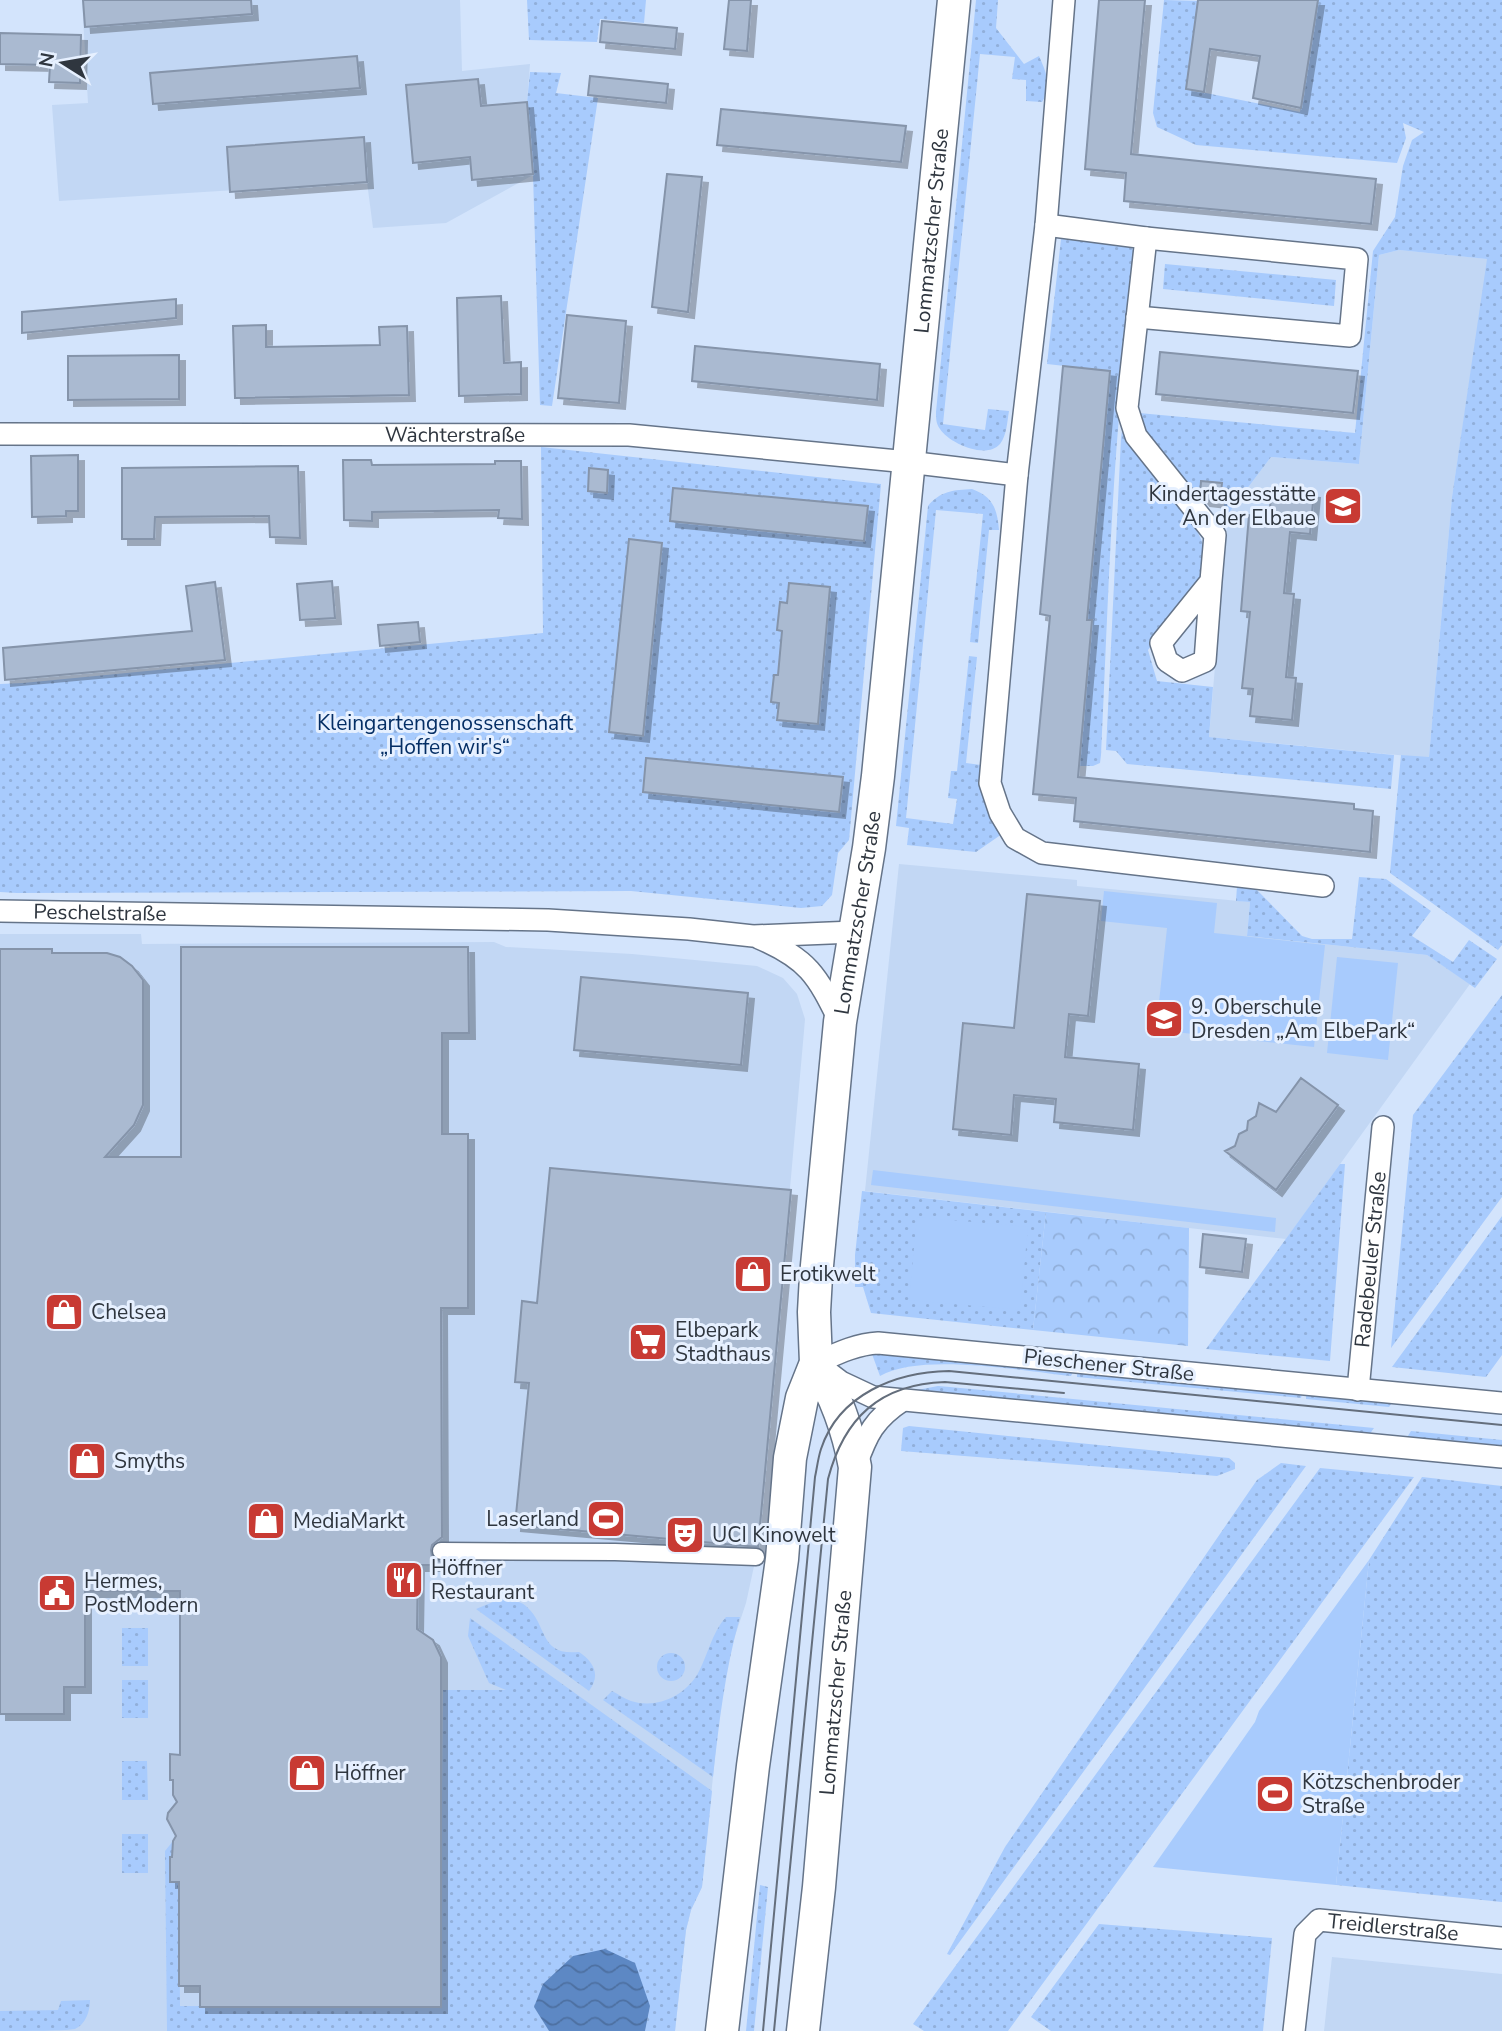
<svg xmlns="http://www.w3.org/2000/svg" width="1502" height="2031" font-family="'Nunito Sans',sans-serif">
<defs>
<pattern id="grass-dots" width="8" height="8" patternUnits="userSpaceOnUse" patternTransform="scale(1.75)"><rect width="8" height="8" fill="#a8cbfd"/><path d="M2 2h.1M6 6h.1" fill="none" stroke="#91afda" stroke-width="1.8" stroke-linecap="round"/></pattern>
<pattern id="park-crowns" width="20" height="18" patternUnits="userSpaceOnUse" patternTransform="scale(1.75)"><rect width="20" height="18" fill="#a8cbfd"/><path d="M2 6a3 3 0 1 1 6 0M12 15a3 3 0 1 1 6 0" fill="none" stroke="#91afda"/></pattern>
<pattern id="water-waves" width="16" height="10" patternUnits="userSpaceOnUse" patternTransform="scale(1.75)"><rect width="16" height="10" fill="#5d88c4"/><path d="M0 5q4-4 8 0t8 0" fill="none" stroke="#4d70a1"/></pattern>
<filter id="shadow"><feDropShadow dx="6" dy="6" stdDeviation="0" flood-color="#0004"/></filter>
</defs>
<rect width="100%" height="100%" fill="#d3e4fc"/>
<path fill="#c2d7f4" d="M82 0H460L462 71 530 64 527 102 533 175 446 223 373 228 367 182 59 201 52 105 88 103Z
M1399 250 1488 259 1452 497 1429 758 1209 737 1228 514 1271 457 1359 464 1379 255Z
M899 864 1077 880V886L1250 902 1247 936 1427 955 1470 984 1286 1239 865 1191Z
M0 934H141L142 944 494 942 506 947 632 954 757 966 783 978 797 994 805 1019 804 1031 758 1548 746 1603 731 1648 720 1706 702 1887 691 1910 686 1930 675 2031H0Z
M1332 1957 1502 1974V2031H1324Z"/>
<path fill="url(#grass-dots)" d="M527 0H646L644 23 600 19 597 42 529 40Z
M976 0H998L996 28 1024 64 1039 56C1046 72 1053 87 1042 102L1026 101V80L1012 79 1015 57 980 54 943 424 985 430 988 409 1009 411C1007 422 1007 435 1000 444 986 460 949 443 940 429 936 424 936 418 936 412Z
M1164 0 1198 1 1186 89 1300 112 1318 0H1502V945L1498 950 1390 873 1401 755 1429 757 1452 497 1487 259 1399 250 1379 255 1359 464 1271 457 1228 514V518H1224V503L1220 502 1222 484 1202 481 1199 500 1145 433 1139 413 1355 433 1373 251 1395 217 1403 166 1412 140 1424 132 1403 123 1406 138 1397 163 1196 145 1157 127 1153 113Z
M530 72 561 73 556 93 598 98 552 406 540 405 533 175 527 102Z
M1061 239 1129 245 1138 256C1112 421 1109 588 1101 755L1100 763 1093 766H1079L1092 621 1087 620 1109 371 1047 364Z
M1165 264 1336 280 1334 306 1163 289Z
M1124 415 1137 453 1196 529C1202 540 1207 552 1207 565 1207 589 1163 631 1148 650L1157 681 1213 687 1209 737 1394 755 1391 789 1127 764 1116 751 1106 750 1121 438Z
M541 447 881 484 849 840 838 853 832 895 822 906 801 908 631 891 17 893 0 892V684L23 683 543 633Z
M972 489C993 497 997 508 999 530H989L978 643 970 642 983 514 936 510 906 818 953 824 957 799 948 798 951 771H957L969 656 977 657 966 763 981 765 1002 834 976 852 907 845 909 828 896 826 928 506C940 491 954 490 972 489Z
M1359 877 1386 879 1431 911 1412 936 1453 962 1469 940 1497 959 1475 988 1427 955 1247 936 1250 902 1236 901 1237 886 1255 888 1302 936 1312 939H1352Z
M1502 995V1197L1391 1348 1413 1115Z
M1340 1164H1345L1330 1361 1206 1349Z
M862 1191 1046 1212 1033 1330 871 1313 863 1287H855V1255Z
M1502 1216V1355L1486 1377 1392 1367Z
M872 1354 1000 1366H1034L1394 1400 1389 1407 1306 1399V1395L1302 1394 1301 1398 1077 1377V1373L1073 1372 1071 1376C1023 1371 921 1352 880 1376Z
M938 1386 950 1387 1374 1428 1369 1435 912 1391Z
M909 1426 1229 1458 1235 1463V1469L1217 1476 901 1451 903 1428Z
M1411 1431 1502 1440V1448L1406 1439Z
M1281 1463 1306 1466 950 1955 947 1954 1005 1847 1257 1480Z
M1320 1468 1414 1477 1008 2031H924L913 2024Z
M1422 1477 1502 1486V1902L1336 1885 1369 1560Z
M500 1599C509 1600 520 1600 527 1607 548 1626 539 1656 579 1652 594 1662 601 1675 589 1691L476 1609Z
M726 1617H740C725 1670 719 1723 713 1777L603 1700 612 1691C618 1694 625 1699 631 1701 656 1709 683 1697 697 1675 708 1656 711 1634 726 1617Z
M470 1618 712 1791 702 1887 691 1910 686 1930 675 2031H645L650 2006 534 2007 549 2031H167L165 1851 173 1841 170 1882H179L180 2006 440 2007 443 1690H506L489 1683 468 1636Z
M122 1628H148V1666H122Z
M657 1667a14 14 0 1 1 28 0a14 14 0 1 1-28 0Z
M122 1680H148V1718H122Z
M122 1761H147L148 1800H122Z
M122 1834H148V1873H122Z
M760 1885 768 1887 754 2031H746Z
M1099 1924 1272 1938 1263 2031H1051L1031 2017Z
M90 2000C90 2011 86 2024 75 2029 63 2031 15 2031 0 2031V2011L58 2010 61 2001Z"/>
<path fill="url(#park-crowns)" d="M1046 1212 1189 1228 1188 1346 1033 1330Z"/>
<path fill="#a8cbfd" d="M1104 891 1217 903 1214 933 1325 945 1314 1047 1156 1030 1167 928 1101 921Z
M1337 957 1398 963 1388 1060 1327 1053Z
M873 1170 1276 1218 1275 1232 871 1185Z
M917 1217 1028 1227 1020 1310 909 1300Z
M1369 1560 1336 1885 1153 1867 1255 1722 1259 1711Z"/>
<path fill="url(#water-waves)" d="M605 1949 635 1963 650 2006 645 2031H549L534 2007 543 1984 573 1956Z"/>
<path fill="#aabad1" stroke="#8594aa" stroke-width="2" filter="url(#shadow)" d="M83 0H251L252 14 85 27Z
M729 0H751L747 51 724 49Z
M1099 0H1145L1131 154 1376 179 1371 224 1124 201 1126 173 1085 169Z
M1198 0H1318L1301 108 1253 98 1260 56 1210 49 1204 92 1186 89Z
M602 21 677 28 675 49 600 42Z
M0 33 81 35 80 83 49 82 50 65 0 64Z
M357 56 360 88 153 104 150 73Z
M590 76 668 84 666 103 588 95Z
M478 79 481 106 527 102 533 174 472 180 470 157 413 163 406 85Z
M721 109 906 126 901 162 717 145Z
M364 137 367 182 230 192 227 147Z
M667 174 702 177 688 312 652 307Z
M501 296 504 363 521 362V394L459 396 457 298Z
M176 299V318L22 333V312Z
M567 315 626 321 619 403 558 398Z
M266 325V347L380 345 379 327 407 326 409 395 235 398 233 326Z
M695 346 880 364 877 400 692 381Z
M1160 352 1358 371 1353 413 1156 394Z
M179 355V399L68 400V356Z
M1063 366 1110 371 1087 620H1092L1078 777 1354 804V809L1373 811 1370 852 1074 821 1076 798 1033 794 1050 616 1040 614Z
M78 455V511H66V516L32 517 31 456Z
M343 460H371L372 465 495 464V461H521L522 519 498 518 499 510 372 512V521L344 520Z
M298 466 300 538 270 537 269 516 155 517 154 539H122V468Z
M589 468 608 470 607 493 588 491Z
M1201 481 1222 483 1220 502 1204 500 1200 495Z
M673 488 868 506 864 541 670 521Z
M1272 488 1314 492 1310 534 1290 532 1284 593 1294 594 1286 677 1296 678 1292 720 1250 716 1253 689 1242 688 1250 612 1241 611 1249 515 1269 517Z
M629 539 662 543 643 736 609 732Z
M332 581 335 618 300 620 297 584Z
M215 582 225 660 5 680 3 648 192 631 186 586Z
M789 583 830 587 818 724 777 720 779 703 771 702 774 675H778L782 631 777 630 780 602 787 603Z
M418 622 420 642 380 646 378 625Z
M646 758 843 777 839 812 643 792Z
M1027 894 1100 901 1088 1016 1069 1014 1065 1057 1139 1064 1133 1130 1054 1122 1056 1099 1014 1095 1011 1135 953 1129 963 1023 1014 1028Z
M181 947H468L469 1033H442V1134H468V1308H441L442 1537 432 1545 431 1550 432 1557 441 1562V1565H418L417 1629 433 1640 441 1657V2007H200V1986H179V1882H170V1857H172L173 1841 176 1836 167 1819 168 1813 177 1802 173 1795V1780H170V1754L180 1755V1591H85V1687H64V1714H0V949H52V953H107L120 957 132 966 143 980V1105L134 1125 105 1157H181Z
M581 977 748 993 741 1065 574 1050Z
M1301 1078 1338 1105 1276 1190 1225 1151 1235 1146 1239 1134 1247 1130 1248 1121 1256 1116 1259 1103 1276 1112Z
M550 1168 791 1190 758 1547 515 1525 529 1383 515 1382 522 1301 537 1303Z
M1203 1234 1246 1239 1242 1272 1200 1267Z"/>
<g fill="none" stroke-linecap="round" stroke-linejoin="round">
<g stroke="#657489" stroke-width="19">
<path id="pedestrian" d="M441 1551 615 1552 756 1557"/>
</g>
<g stroke="#657489" stroke-width="24">
<g id="minor">
<path d="M1064 0 1046 225 1017 475 990 783 1000 813 1015 838 1042 853 1323 886"/>
<path d="M1046 225 1146 238 1127 408 1136 436 1215 535 1211 581 1161 643 1167 661 1182 671 1205 661 1211 581"/>
<path d="M1137 317 1350 336 1357 259 1146 238"/>
<path id="s1" d="M0 434 629 435 908 462 1017 475"/>
<path id="s2" d="M0 911 548 920 689 929 753 936 854 932"/>
<path d="M759 938C808 959 817 975 840 1022"/>
<path id="s3" d="M1358 1390 1383 1127"/>
<path d="M1502 1403 878 1343C856 1344 836 1354 816 1363L841 1382 873 1397 1502 1457"/>
<path d="M856 1465C867 1434 874 1419 903 1400"/>
<path id="s4" d="M1294 2031 1305 1934 1319 1920 1502 1938"/>
</g>
</g>
<g stroke="#657489" stroke-width="35">
<g id="secondary">
<path id="s5" d="M722 2031 753 1766 782 1559 790 1458 802 1398 816 1363 814 1312 816 1276 840 1022 869 848 878 776 954 0"/>
<path id="s6" d="M803 2031 819 1887 855 1467C848 1429 836 1396 816 1363"/>
</g>
</g>
<use href="#pedestrian" stroke="#fff" stroke-width="16"/>
<use href="#minor" stroke="#fff" stroke-width="21"/>
<use href="#secondary" stroke="#fff" stroke-width="32"/>
<path stroke="#646e7c" stroke-width="2" d="M763 2031 815 1477C817 1468 818 1458 821 1449 839 1394 896 1372 949 1371L1502 1425
M774 2031 828 1479C844 1418 880 1384 945 1382L1064 1393"/>
</g>
<defs>
<g id="school-square" transform="scale(2.0125)"><rect x="-9" y="-9" width="18" height="18" rx="4" fill="#c83a33" stroke="#e6f0ff"/><path d="M0-5L7-2L0 1L-7-2ZM-4 1L0 2.5L4 1V4Q0 6-4 4Z" fill="#fff"/></g>
<g id="shop-square" transform="scale(2.0125)"><rect x="-9" y="-9" width="18" height="18" rx="4" fill="#c83a33" stroke="#e6f0ff"/><path d="M-5-2.5h2.3a2.7 3.5 0 0 1 5.4 0H5L5.5 6h-11ZM-1.5-2.5h3a1.5 2.3 0 0 0-3 0Z" fill="#fff"/></g>
<g id="supermarket-square" transform="scale(2.0125)"><rect x="-9" y="-9" width="18" height="18" rx="4" fill="#c83a33" stroke="#e6f0ff"/><path d="M-6-5.5h2.5l.6 2H6L4.5 2H-2.5L-4.4-4H-6ZM-1.5 3.2a1.3 1.3 0 1 0 .1 0ZM3 3.2a1.3 1.3 0 1 0 .1 0Z" fill="#fff"/></g>
<g id="stadium-square" transform="scale(2.0125)"><rect x="-9" y="-9" width="18" height="18" rx="4" fill="#c83a33" stroke="#e6f0ff"/><path d="M0-5a6.5 5 0 1 0 0 10a6.5 5 0 1 0 0-10ZM-3.5-1.8h7v3.6h-7Z" fill="#fff"/></g>
<g id="theatre-square" transform="scale(2.0125)"><rect x="-9" y="-9" width="18" height="18" rx="4" fill="#c83a33" stroke="#e6f0ff"/><path d="M-5-5.5Q0-4 5-5.5V0Q5 5 0 6Q-5 5-5 0ZM-3.3-2.5H-1v1.5H-3.3ZM1-2.5H3.3v1.5H1ZM-2.8 1Q0 5.5 2.8 1Z" fill="#fff"/></g>
<g id="restaurant-square" transform="scale(2.0125)"><rect x="-9" y="-9" width="18" height="18" rx="4" fill="#c83a33" stroke="#e6f0ff"/><path d="M-5-6h1v4h1v-4h1v4h1v-4h1v5L-1.5 .5V6h-2V.5L-5-1ZM5-6V6H3V1.5H1.5Q1.5-4 5-6Z" fill="#fff"/></g>
<g id="civic-square" transform="scale(2.0125)"><rect x="-9" y="-9" width="18" height="18" rx="4" fill="#c83a33" stroke="#e6f0ff"/><path d="M-.6-6.5H3V-4.5H.6V-3L4-1V1h2V6H-6V1h2V-1L-.6-3ZM-1.2 2.5V6h2.4V2.5Z" fill="#fff"/></g>
</defs>
<g fill-rule="evenodd">
<use href="#school-square" x="1343" y="506"/>
<use href="#school-square" x="1164" y="1019"/>
<use href="#shop-square" x="753" y="1274"/>
<use href="#shop-square" x="64" y="1312"/>
<use href="#supermarket-square" x="648" y="1342"/>
<use href="#shop-square" x="87" y="1461"/>
<use href="#stadium-square" x="606" y="1519"/>
<use href="#shop-square" x="266" y="1521"/>
<use href="#theatre-square" x="685" y="1535"/>
<use href="#restaurant-square" x="404" y="1580"/>
<use href="#civic-square" x="57" y="1593"/>
<use href="#shop-square" x="307" y="1773"/>
<use href="#stadium-square" x="1275" y="1794"/>
</g>
<g text-anchor="middle" stroke-width="6" stroke-linejoin="round" paint-order="stroke">
<g font-size="21" fill="#2f363f" stroke="#e6f0ff">
<text dy="7" stroke="none"><textPath href="#s5" startOffset="1815">Lommatzscher Straße</textPath></text>
<text dy="7" stroke="none"><textPath href="#s1" startOffset="455">Wächterstraße</textPath></text>
<text dy="7" stroke="none"><textPath href="#s5" startOffset="1129">Lommatzscher Straße</textPath></text>
<text dy="7" stroke="none"><textPath href="#s2" startOffset="100">Peschelstraße</textPath></text>
<text dy="7" stroke="none"><textPath href="#s3" startOffset="131">Radebeuler Straße</textPath></text>
<text transform="translate(1109 1365) rotate(6)" y="7">Pieschener Straße</text>
<text dy="7" stroke="none"><textPath href="#s6" startOffset="340">Lommatzscher Straße</textPath></text>
<text dy="7" stroke="none"><textPath href="#s4" startOffset="192">Treidlerstraße</textPath></text>
</g>
<g font-size="21" fill="#2f363f" stroke="#e6f0ff" text-anchor="start">
<text x="1316" y="501" text-anchor="end">Kindertagesstätte<tspan x="1316" dy="24">An der Elbaue</tspan></text>
<text x="1191" y="1014">9. Oberschule<tspan x="1191" dy="24">Dresden „Am ElbePark“</tspan></text>
<text x="780" y="1281">Erotikwelt</text>
<text x="91" y="1319">Chelsea</text>
<text x="675" y="1337">Elbepark<tspan x="675" dy="24">Stadthaus</tspan></text>
<text x="114" y="1468">Smyths</text>
<text x="579" y="1526" text-anchor="end">Laserland</text>
<text x="293" y="1528">MediaMarkt</text>
<text x="712" y="1542">UCI Kinowelt</text>
<text x="431" y="1575">Höffner<tspan x="431" dy="24">Restaurant</tspan></text>
<text x="84" y="1588">Hermes,<tspan x="84" dy="24">PostModern</tspan></text>
<text x="334" y="1780">Höffner</text>
<text x="1302" y="1789">Kötzschenbroder<tspan x="1302" dy="24">Straße</tspan></text>
</g>
<g font-size="21" fill="#042e65" stroke="#e6f0ff">
<text x="445" y="730">Kleingartengenossenschaft<tspan x="445" dy="24">„Hoffen wir's“</tspan></text>
</g>
</g>
<g transform="translate(63 63) rotate(281)" stroke="#e6f0ff" stroke-width="5" paint-order="stroke">
<path d="M0-5L12 26L0 18L-12 26Z" fill="#2f363f"/>
<text y="-10" font-size="19" font-weight="bold" text-anchor="middle" fill="#2f363f">N</text>
</g>
</svg>
